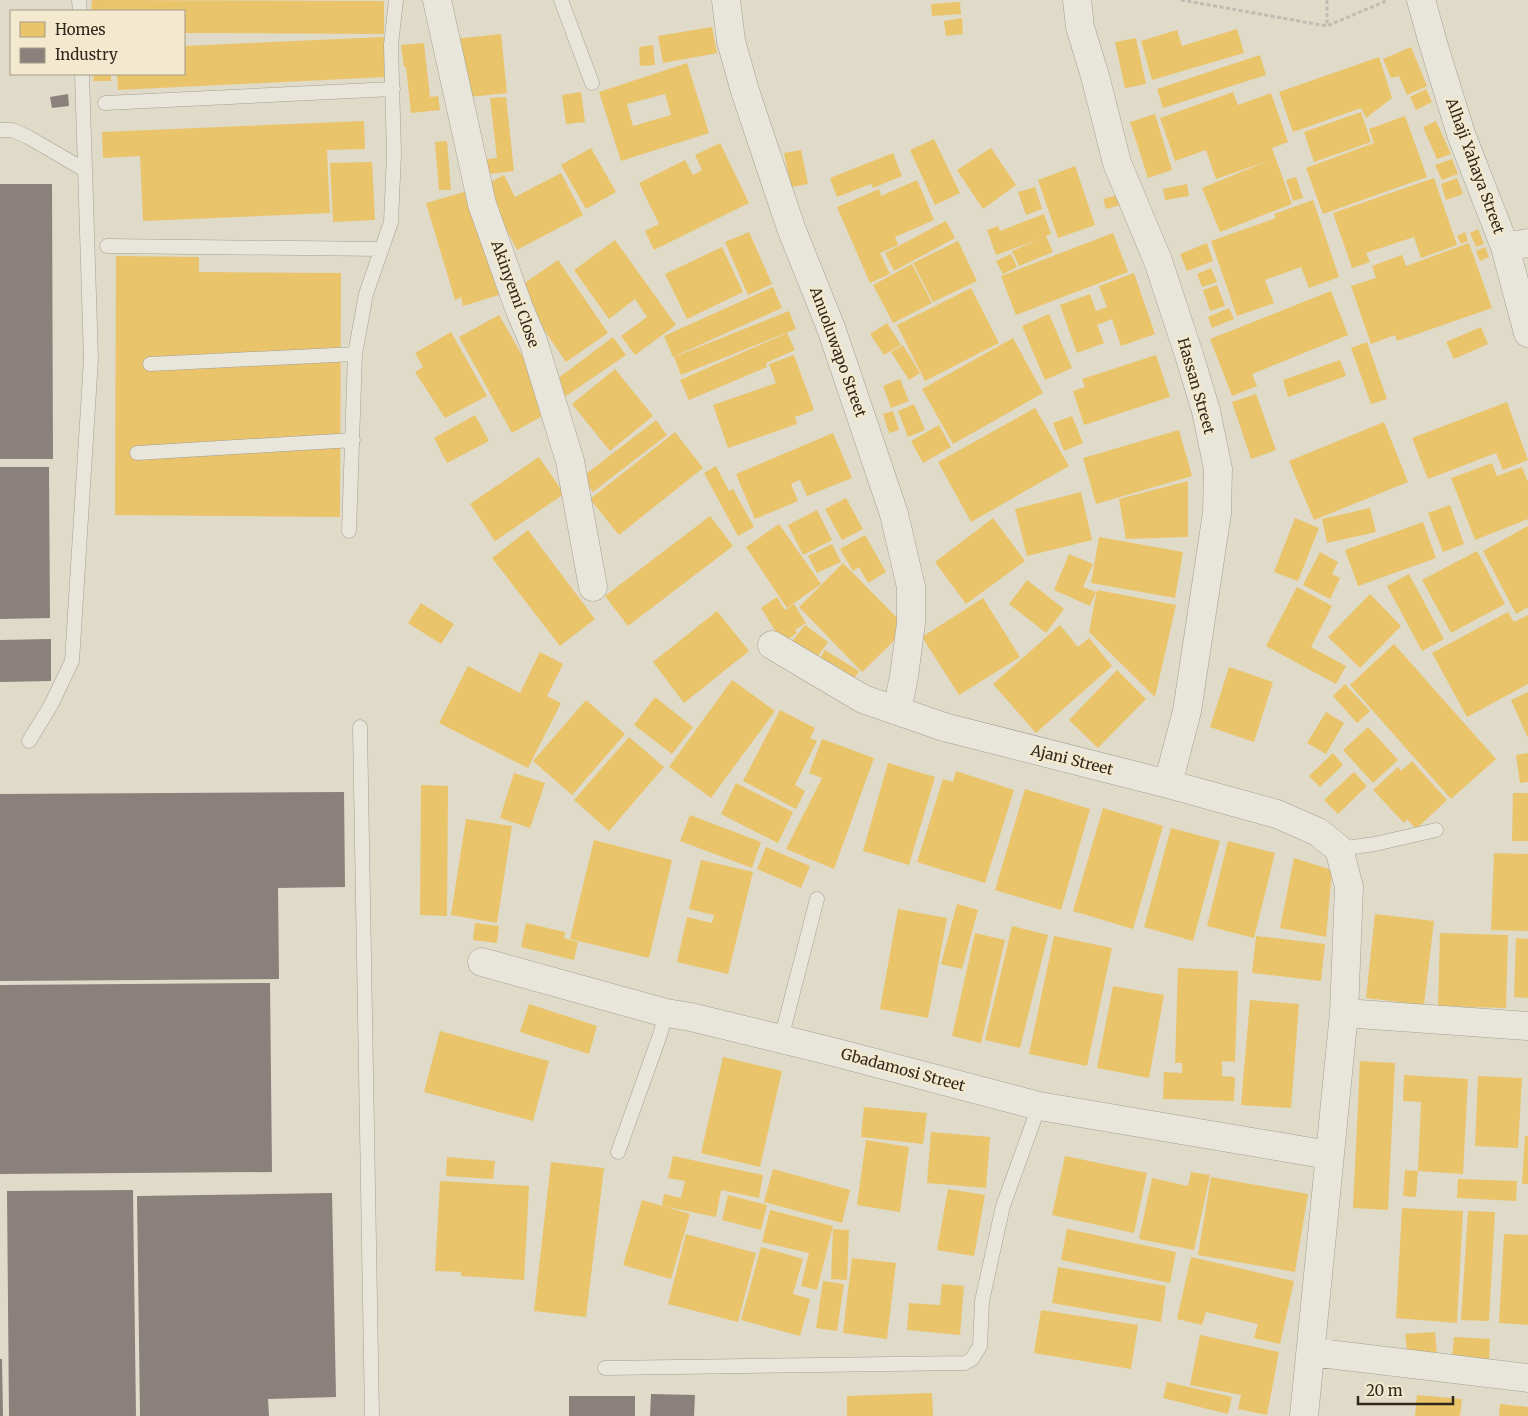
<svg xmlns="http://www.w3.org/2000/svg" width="1528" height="1416" font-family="Merriweather,serif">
<rect width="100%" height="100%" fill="#e0dac9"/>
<path fill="#e9c46a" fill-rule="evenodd" d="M92 0 384 1V34L184 33V11H91Z
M960 2 961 14 932 16 931 4Z
M962 18 963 34 946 36 944 21Z
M712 27 717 53 663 63 658 36Z
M1237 29 1244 53 1152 80 1141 41 1177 30 1182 46Z
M501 34 507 93 460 98 454 39Z
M384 37 386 77 118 90 117 74H184V46Z
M1136 38 1146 84 1125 88 1115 42Z
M424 43 430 97 438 96 440 110 411 113 406 67H404L401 45Z
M653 45 655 65 640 66 639 47Z
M1411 47 1427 86 1407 95 1399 76 1391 78 1383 59Z
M1260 55 1266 75 1163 108 1157 89Z
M1379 57 1392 98 1366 118 1361 108 1293 132 1279 92Z
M687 63 709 133 621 161 599 92ZM665 94 671 115 633 126 627 104Z
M94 74H111V81H93Z
M1426 89 1432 102 1416 110 1410 97Z
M581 92 585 122 566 124 562 95Z
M1233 92 1238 105 1271 93 1288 142 1272 148 1292 204 1220 232 1202 188 1268 161 1216 179 1206 150 1175 161 1160 118Z
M506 97 514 171 481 175 480 160 497 158 490 98Z
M1361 112 1371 142 1314 162 1304 132Z
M1155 114 1172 170 1148 178 1130 122Z
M1405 116 1427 177 1323 214 1306 168 1374 143 1369 129Z
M364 121 365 149 327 150 330 213 143 221 140 156 103 158 102 132Z
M1436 121 1451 154 1437 159 1423 127Z
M934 139 960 193 935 205 910 150Z
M447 141 451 190H439L435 142Z
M720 143 749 203 654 250 645 231 659 224 639 183 685 160 693 175 702 170 695 155Z
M591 148 616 192 586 209 561 165Z
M991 148 1016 185 983 209 957 170Z
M801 150 808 184 791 187 784 153Z
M893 153 902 176 873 188 871 184 837 197 830 178Z
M1452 159 1458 174 1442 180 1435 165Z
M372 162 375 220 333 222 330 163Z
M1075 166 1095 225 1058 238 1038 180Z
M561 173 583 215 517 250 484 186 504 175 515 197Z
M1296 177 1303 198 1293 201 1286 180Z
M1434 178 1457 245 1421 258 1414 237 1366 253 1370 262 1352 268 1333 213Z
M1457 178 1463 194 1446 200 1441 184Z
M917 180 934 220 895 237 898 245 880 253 890 274 870 283 837 207 879 189 881 196Z
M1187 184 1189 196 1165 200 1163 189Z
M1035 187 1042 209 1026 215 1018 192Z
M471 190 502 294 463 306 461 297 455 300 426 203Z
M1121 194 1124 204 1106 209 1103 199Z
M1313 200 1339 277 1309 288 1301 267 1265 280 1274 303 1237 316 1211 241 1276 218 1274 214Z
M1044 214 1051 234 1046 236 1053 252 1019 266 1012 251 1040 239 996 255 987 230 998 226 1000 231Z
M946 221 955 238 894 271 885 253Z
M1478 229 1484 244 1476 247 1470 233Z
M749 232 772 284 748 295 725 242Z
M1465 232 1468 241 1461 244 1457 236Z
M1113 233 1128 272 1016 315 1001 276Z
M615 240 676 325 635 355 621 336 647 317 635 299 609 319 574 270Z
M958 241 977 281 933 302 913 263Z
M1207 243 1213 261 1187 271 1180 254Z
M1469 243 1492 308 1397 341 1395 335 1371 344 1351 286 1376 278 1372 266 1402 255 1406 266Z
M722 247 743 292 687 319 665 274Z
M1485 247 1489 257 1480 261 1476 251Z
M1011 254 1017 267 1003 274 996 261Z
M116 256 199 257V272L341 273 340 517 115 515Z
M558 260 608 333 566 362 516 289Z
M912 264 932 303 893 323 873 285Z
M1211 268 1217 282 1202 287 1197 274Z
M1134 273 1155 334 1121 346 1112 319 1097 325 1104 343 1077 353 1060 305 1090 294 1096 311 1107 307 1099 286Z
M1217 285 1225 306 1210 311 1203 290Z
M773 287 782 308 673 357 664 336Z
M971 288 999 343 925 381 897 325Z
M1331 291 1348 335 1252 374 1257 386 1232 396 1210 339Z
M1229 308 1234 319 1212 328 1208 317Z
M789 311 796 329 681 375 674 357Z
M1049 314 1072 368 1045 380 1022 326Z
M499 315 553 410 512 433 459 337Z
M887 323 901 345 884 355 870 334Z
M1481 327 1488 344 1454 359 1446 342Z
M451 332 487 396 445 418 415 372 423 367 415 353Z
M787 333 795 350 766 363 767 367 689 400 680 380Z
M613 337 626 355 560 400 553 382Z
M1013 338 1043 393 953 444 922 389Z
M1367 342 1387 399 1371 404 1351 348Z
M903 345 920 373 909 380 891 352Z
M794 355 814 410 795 417 797 424 728 448 713 405 776 383 769 364Z
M1156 355 1170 397 1084 425 1073 391 1085 387 1082 379Z
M1340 360 1346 376 1288 397 1283 380Z
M615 369 653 416 610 451 572 404Z
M900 379 909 401 891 408 883 386Z
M1256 394 1276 450 1251 459 1232 402Z
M1507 402 1528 460 1503 470 1496 453 1428 479 1412 438Z
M914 404 925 430 908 437 898 411Z
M1035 408 1069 466 971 522 938 462Z
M893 411 899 430 889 433 883 414Z
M475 415 489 441 447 463 434 438Z
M1072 416 1083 443 1064 451 1053 423Z
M656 420 667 435 593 492 582 477Z
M1384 422 1408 482 1314 520 1289 461Z
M939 425 951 447 923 463 911 441Z
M1179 430 1192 476 1096 504 1083 458Z
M675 432 703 468 619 535 590 499Z
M833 433 852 478 807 496 800 480 791 484 798 501 755 519 736 474Z
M539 457 564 494 495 541 470 504Z
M1492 463 1497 476 1522 467 1528 482V519L1475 540 1451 478Z
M716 466 729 491 733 489 754 527 738 536 704 473Z
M1188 481V537L1126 539 1119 499Z
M1081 492 1092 540 1027 556 1015 509Z
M846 498 863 529 842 540 825 509Z
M1450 505 1464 544 1443 552 1428 513Z
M1370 508 1376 532 1327 543 1322 519Z
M817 510 832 540 803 555 788 525Z
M710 516 733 546 628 626 605 596Z
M993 518 1025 561 966 604 935 562Z
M1295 518 1319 528 1298 581 1274 572Z
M1423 522 1436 558 1358 586 1345 550Z
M779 524 821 584 787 608 746 547Z
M1528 526V607L1516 614 1483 551Z
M528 530 595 619 560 646 492 558Z
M865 535 886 572 868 583 859 567 853 571 840 549Z
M1099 537 1183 552 1175 598 1091 583Z
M832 544 841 562 817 573 808 556Z
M1477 551 1505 604 1451 633 1422 580Z
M1320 552 1338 562 1332 574 1340 578 1330 599 1303 585Z
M1069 554 1093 564 1083 587 1096 592 1090 606 1054 590Z
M843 563 907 628 862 672 799 607Z
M1409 574 1444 639 1422 651 1387 586Z
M1027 580 1064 609 1046 633 1009 604Z
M1297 587 1332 606 1311 647 1346 666 1336 684 1266 646Z
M1097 590 1176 605 1155 697 1089 632Z
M1370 594 1401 626 1360 668 1328 637Z
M777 597 785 610 794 604 806 623 795 630 797 633 783 643 761 608Z
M983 598 1020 657 959 695 922 637Z
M421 603 454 624 441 644 408 623Z
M717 611 749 651 684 703 653 662Z
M1508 612 1514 622 1528 615V684L1467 717 1432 653Z
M805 625 828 642 814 662 790 644Z
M1060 625 1078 647 1089 638 1112 666 1036 733 993 684Z
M1394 644 1496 759 1451 799 1350 685Z
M825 650 859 671 849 686 816 665Z
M540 652 563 664 547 696 561 703 528 768 439 723 468 666 520 693Z
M1229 667 1273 682 1254 742 1210 727Z
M1117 670 1146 699 1098 748 1069 720Z
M732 680 775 711 711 798 669 767Z
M1345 684 1370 711 1357 723 1333 696Z
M1528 692V738L1511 700Z
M655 697 693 727 672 754 634 725Z
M586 700 625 734 572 795 533 761Z
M780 710 815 728 810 738 817 741 795 785 805 791 796 809 743 781Z
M1326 712 1344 723 1326 754 1307 743Z
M1368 727 1398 760 1373 783 1343 750Z
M629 737 664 767 609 831 574 800Z
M822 739 874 758 834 869 786 849 822 778 809 773Z
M1333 753 1343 765 1320 787 1309 776Z
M1528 753V782L1520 783 1516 755Z
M1412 761 1447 800 1416 829 1407 819 1404 823 1373 790 1398 767 1401 771Z
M888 763 935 777 909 865 863 851Z
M956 771 1014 790 985 883 917 862 943 779 953 782Z
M1354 772 1367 786 1338 814 1324 800Z
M514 773 545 783 530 828 500 818Z
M736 783 793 812 778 843 721 814Z
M421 785 448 786 447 916 420 915Z
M1025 789 1090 809 1061 910 995 890Z
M1513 793H1528V841H1512Z
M1103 808 1163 826 1133 929 1073 911Z
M690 815 761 842 752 868 680 841Z
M466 819 512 826 497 923 451 915Z
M1171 828 1220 841 1193 941 1144 927Z
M594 840 672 860 649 958 570 939Z
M1228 841 1275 853 1254 938 1207 926Z
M766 847 810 866 801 888 757 869Z
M1494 853 1528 854V931L1491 930Z
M1294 858 1332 870 1326 937 1280 928Z
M701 860 753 872 728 974 677 962 687 917 712 923 714 915 689 909Z
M957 904 978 910 962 969 941 964Z
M898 909 947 918 928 1018 880 1009Z
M1375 914 1434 921 1424 1005 1366 998Z
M475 923 499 926 497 943 473 940Z
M526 923 565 932 564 938 578 942 574 960 521 947Z
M1012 926 1048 935 1020 1048 985 1040Z
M975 933 1005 940 981 1043 952 1036Z
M1440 933 1508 935 1506 1008 1438 1006Z
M1054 936 1112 948 1087 1066 1029 1054Z
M1256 936 1325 944 1321 981 1252 973Z
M1516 938 1528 939V998L1514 997Z
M1178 968 1238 971 1235 1062 1222 1061V1076L1235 1077 1234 1101 1163 1099 1164 1072 1182 1073V1063H1175Z
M1113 986 1164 995 1149 1078 1097 1068Z
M1250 1000 1299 1004 1291 1108 1241 1105Z
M529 1004 597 1026 589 1054 520 1032Z
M440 1031 549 1061 533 1121 424 1092Z
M723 1057 782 1071 760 1167 701 1153Z
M1360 1061 1395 1063 1388 1210 1353 1208Z
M1404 1075 1468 1079 1463 1174 1418 1171 1421 1102 1403 1101Z
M1478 1076 1522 1078 1518 1148 1475 1146Z
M864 1107 927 1113 923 1144 861 1137Z
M931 1132 990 1137 986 1188 927 1183Z
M1525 1136H1528V1184H1522Z
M866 1140 909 1147 900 1212 857 1205Z
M673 1156 763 1175 759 1198 721 1190 716 1217 662 1206 664 1194 681 1198 685 1181 668 1178Z
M1065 1156 1147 1173 1134 1233 1052 1215Z
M447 1157 495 1161 493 1179 446 1176Z
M551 1162 604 1168 586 1317 534 1311Z
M773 1169 850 1190 842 1223 764 1202Z
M1405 1170 1418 1171 1416 1197 1403 1196Z
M1191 1172 1210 1175 1194 1250 1139 1239 1152 1178 1188 1186Z
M1211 1177 1308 1194 1295 1272 1198 1255Z
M1458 1179 1517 1181 1516 1201 1457 1198Z
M440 1181 529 1186 524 1280 461 1276V1272L435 1271Z
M948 1189 985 1195 974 1256 937 1250Z
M728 1195 767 1205 761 1230 722 1220Z
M642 1200 690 1214 671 1279 623 1265Z
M1402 1208 1463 1211 1457 1323 1396 1318Z
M770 1210 833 1226 817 1290 801 1286 809 1253 762 1242Z
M1468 1211 1495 1212 1489 1321 1461 1320Z
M833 1229 849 1230 847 1280 831 1279Z
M1067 1229 1176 1252 1170 1283 1061 1260Z
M686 1234 756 1253 738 1322 668 1304Z
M1504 1234 1528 1235V1325L1499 1323Z
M761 1247 803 1259 793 1294 810 1299 800 1336 741 1320Z
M1191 1257 1294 1281 1280 1344 1254 1338 1258 1324 1206 1312 1202 1325 1177 1319Z
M852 1258 896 1263 887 1339 843 1333Z
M1058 1267 1166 1286 1161 1322 1052 1303Z
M823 1281 844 1284 837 1331 816 1328Z
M942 1284 964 1286 960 1335 907 1330 909 1303 940 1305Z
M1041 1310 1138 1325 1131 1369 1034 1353Z
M1435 1332 1437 1355 1408 1358 1405 1334Z
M1200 1335 1279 1352 1267 1415 1238 1409 1241 1395 1190 1385Z
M1454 1337 1490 1339 1489 1361 1452 1358Z
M1167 1382 1232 1397 1228 1414 1163 1398Z
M932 1393 933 1416H847V1396Z
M1417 1395 1462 1399 1460 1416H1415Z
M1500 1404 1528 1407V1416H1499Z"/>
<path fill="#8a817c" d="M68 94 69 106 52 108 50 97Z
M0 184H52L53 459H0Z
M0 467H49L50 618 0 619Z
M51 639V681L0 682V640Z
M344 792 345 887 278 888 279 979 0 981V794Z
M270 983 272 1172 0 1174V985Z
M133 1190 136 1416H9L7 1191Z
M332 1193 336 1397 268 1399 269 1416H140L137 1196Z
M0 1359H2L3 1416H0Z
M651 1394 695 1395 694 1416H650Z
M569 1396H635V1416H569Z"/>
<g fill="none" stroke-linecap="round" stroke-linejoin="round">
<g stroke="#a59f93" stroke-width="15">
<path id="lane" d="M79 0 80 11
M561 0 592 83
M105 103 393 89
M0 130H12L28 137 85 170
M107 246 382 249
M150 364 355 354
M137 453 353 440
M349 531 355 354 366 294 391 222 394 154 391 45 396 0
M360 727 372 1416
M29 741 51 705 72 661 91 359 82 74
M1339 849 1375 844 1436 830
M781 1039 817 899
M618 1152 660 1035 666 1013
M605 1368 965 1363 972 1359 980 1346 982 1301 1003 1206 1039 1106"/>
</g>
<g stroke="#a59f93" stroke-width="29">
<path id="street" d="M437 0 482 204 519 308 533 341 570 461 593 587
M726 0 731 41 745 91 791 228 831 328 894 514 911 587V623L904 676 897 711
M1077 0 1080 27 1095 76 1117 163 1158 261 1190 358 1206 411 1218 469 1217 513 1187 711 1168 784
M1421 0 1433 43 1461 134 1505 247 1528 333
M1505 247 1528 243
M772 645 863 699 944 727 1168 784 1277 814 1318 832 1339 849 1349 887 1344 1013 1304 1416
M482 962 666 1013 691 1017 830 1051 1039 1106 1329 1155
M1344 1013 1528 1026
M1311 1352 1528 1378"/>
</g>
<path stroke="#c1bcb2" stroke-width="3" stroke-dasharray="4 2.5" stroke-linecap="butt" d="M1181 0 1327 26 1388 0
M1327 0V26"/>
<use href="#lane" stroke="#e8e5db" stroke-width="14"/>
<use href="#street" stroke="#e8e5db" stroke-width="28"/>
</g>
<g text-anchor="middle" stroke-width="5" stroke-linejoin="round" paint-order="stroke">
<g font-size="15" fill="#32271c" stroke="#f2e9ce">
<text transform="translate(1475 166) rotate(70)" y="5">Alhaji Yahaya Street</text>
<text transform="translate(515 294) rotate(70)" y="5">Akinyemi Close</text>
<text transform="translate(838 352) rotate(70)" y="5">Anuoluwapo Street</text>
<text transform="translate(1196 386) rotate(74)" y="5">Hassan Street</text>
<text transform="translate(1072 760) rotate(14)" y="5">Ajani Street</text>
<text transform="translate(903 1070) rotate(15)" y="5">Gbadamosi Street</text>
</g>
</g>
<rect x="10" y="10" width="175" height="65" fill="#f2e9ce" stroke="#a59b87"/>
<rect x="20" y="22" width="25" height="15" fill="#e9c46a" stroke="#a59b87"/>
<text x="55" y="35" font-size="15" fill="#32271c">Homes</text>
<rect x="20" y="48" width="25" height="15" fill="#8a817c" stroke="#a59b87"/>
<text x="55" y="60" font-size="15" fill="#32271c">Industry</text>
<path d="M1358 1396v8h95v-8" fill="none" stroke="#32271c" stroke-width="2.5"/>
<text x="1366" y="1396" font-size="15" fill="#32271c" stroke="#f2e9ce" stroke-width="4" paint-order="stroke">20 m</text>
</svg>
